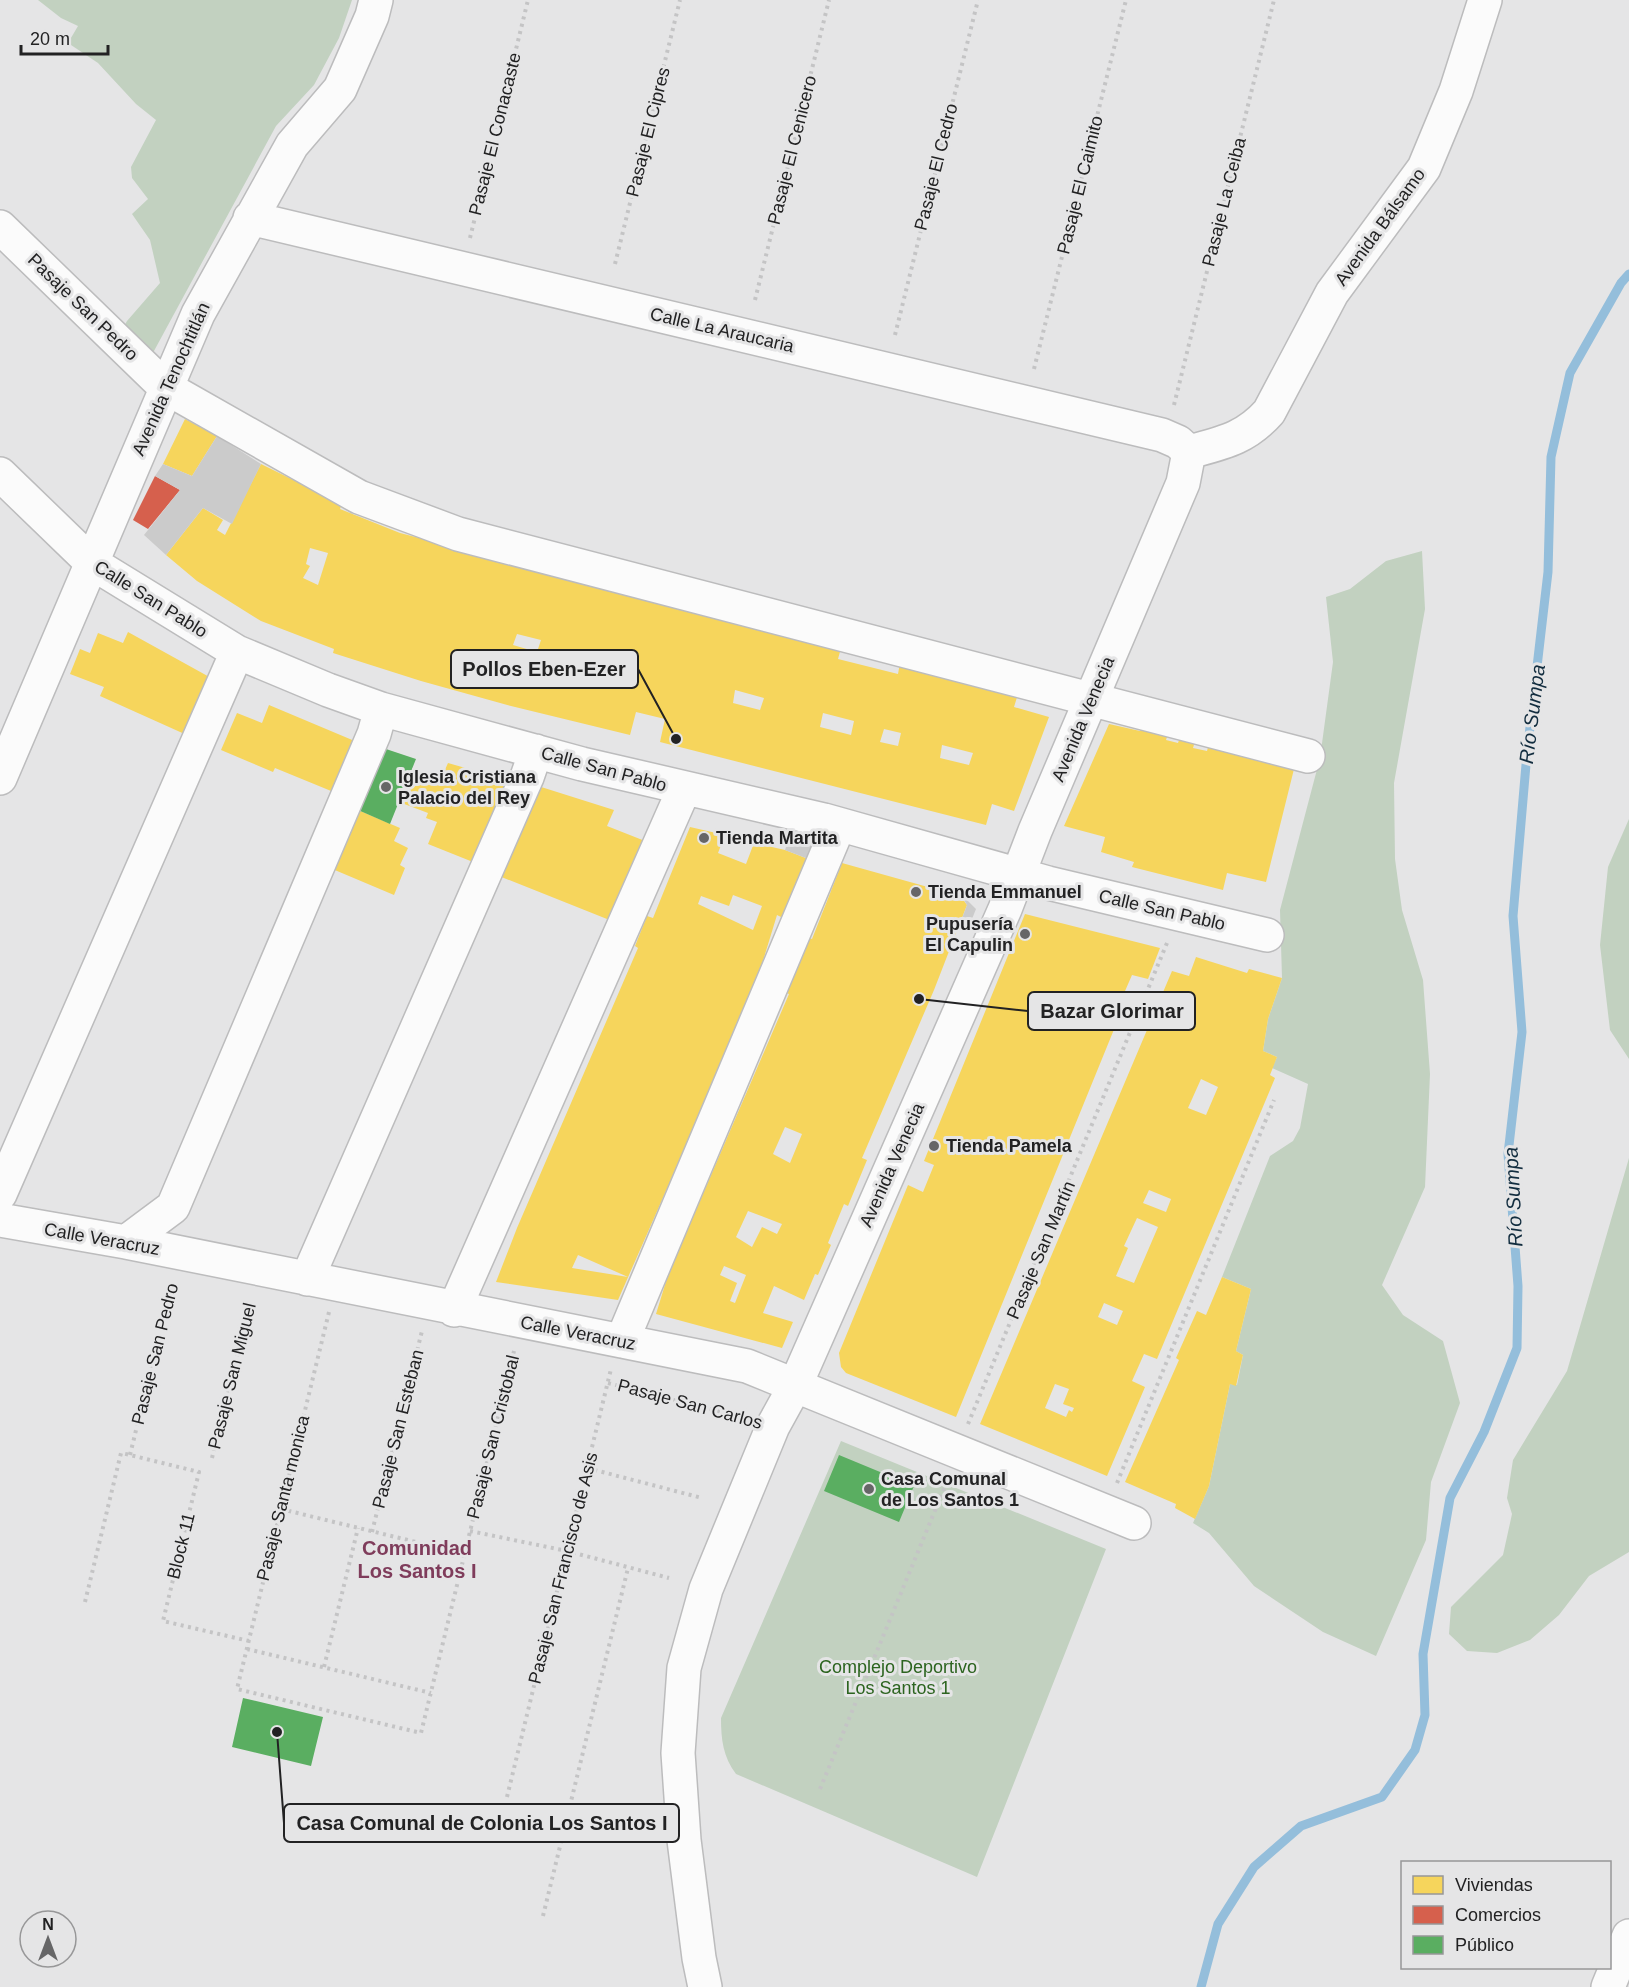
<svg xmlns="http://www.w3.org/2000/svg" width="1629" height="1987" font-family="Arial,sans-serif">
<rect width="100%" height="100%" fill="#e5e5e6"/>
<path fill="#c2d1c0" d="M38 0H352L339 38 314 85 276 126 148 362 119 335 127 321 160 283 150 240 132 214 148 199 132 178 131 167 156 120 136 104 98 63 68 43 78 26 61 18Z
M1422 551 1425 609 1394 783 1395 859 1402 910 1423 980 1430 1074 1425 1187 1382 1285 1403 1315 1443 1341 1460 1403 1431 1482 1426 1540 1376 1656 1323 1632 1254 1586 1209 1533 1193 1523 1209 1486 1230 1384 1237 1385 1243 1355 1236 1351 1251 1289 1222 1277 1270 1156 1293 1141 1300 1128 1308 1084 1272 1068 1277 1057 1263 1051 1268 1019 1282 978 1280 910 1320 758 1333 662 1326 597 1350 589 1386 561Z
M1629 819V1059L1610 1030 1600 945 1608 867Z
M1629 1158V1552L1589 1576 1559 1615 1530 1640 1497 1653 1467 1651 1449 1634 1451 1607 1503 1555 1512 1514 1507 1498 1513 1460 1567 1371Z
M841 1441 1106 1549 977 1877 736 1774C723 1757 721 1739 721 1718Z"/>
<path fill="#f6d55c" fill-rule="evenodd" d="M185 419 217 436 192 476 163 464Z
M261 464 342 504 340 509 400 533 723 617 722 620 841 648 838 659 898 674 900 663 1018 694 1014 707 1049 717 1014 811 992 804 986 825 660 742 665 719 636 712 630 735 511 706 421 681 333 653 334 649 261 621 197 581 166 555 203 508 223 520 217 530 225 535ZM310 548 328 553 318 585 303 578 310 566 306 564ZM517 634 541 640 537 652 513 645ZM735 690 764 698 760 710 733 703ZM823 713 854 721 851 735 820 727ZM884 729 901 733 898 746 880 742ZM942 745 973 753 969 765 940 758Z
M128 632 213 679 189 736 100 696 104 687 70 674 80 649 90 653 98 633 123 643Z
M269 705 357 742 336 793 275 768 273 772 221 750 237 713 262 723Z
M1109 724 1140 731 1143 724 1169 731 1166 740 1178 743 1181 734 1196 738 1193 748 1207 751 1210 740 1296 761 1266 882 1227 873 1223 890 1132 867 1134 862 1101 852 1105 837 1064 826Z
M448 763 511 781 478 864 428 844 437 822 426 818 428 813 399 802 412 772 439 783Z
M538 786 614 810 607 826 645 841 612 921 499 876Z
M358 810 400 828 394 841 408 848 400 865 405 868 394 895 330 868Z
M690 827 725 835 718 853 746 864 754 843 785 850 816 862 783 918 777 915 762 964 768 966 739 1025 618 1300 496 1282 517 1228 638 948 635 946 647 916 653 918ZM733 895 762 906 753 930 698 904 701 896 729 906ZM578 1255 628 1277 572 1268Z
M842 863 935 889 962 898 967 905 934 990 862 1158 867 1160 848 1206 844 1204 828 1243 831 1245 818 1275 815 1274 804 1300 774 1286 763 1313 793 1322 782 1348 656 1314 668 1275 789 994 784 992 807 937 812 939ZM785 1127 802 1134 790 1163 773 1154ZM748 1211 782 1224 777 1234 762 1227 752 1247 736 1237ZM724 1266 746 1275 735 1303 730 1301 737 1283 720 1275Z
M1025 914 1160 948 1148 979 1132 975 1122 998 1126 1000 956 1417 846 1373 841 1367 839 1353 908 1185 923 1192 934 1165 924 1161Z
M1196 957 1247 973 1249 969 1282 978 1268 1019 1263 1051 1277 1057 1270 1075 1275 1078 1157 1359 1144 1354 1132 1381 1145 1387 1107 1476 980 1424 1172 971 1189 976ZM1201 1079 1218 1087 1206 1115 1188 1108ZM1149 1190 1171 1199 1166 1212 1143 1203ZM1137 1218 1158 1227 1134 1283 1116 1276 1128 1248 1124 1246ZM1104 1303 1123 1311 1117 1325 1098 1317ZM1055 1384 1069 1389 1063 1404 1074 1408 1072 1412 1069 1410 1066 1417 1045 1408Z
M1222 1277 1251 1289 1236 1351 1243 1355 1236 1386 1230 1384 1209 1486 1195 1519 1175 1508 1176 1504 1125 1482 1179 1360 1176 1358 1197 1311 1206 1315Z"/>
<path fill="#d6604d" d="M155 476 180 490 148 529 133 520Z"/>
<path fill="#5aae61" d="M383 748 416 759 390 824 358 810Z
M839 1455 914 1486 899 1522 824 1491Z
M243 1698 323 1717 311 1766 232 1747Z"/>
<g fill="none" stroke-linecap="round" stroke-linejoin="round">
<path stroke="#94bedb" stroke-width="9" d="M1201 1987 1218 1924 1254 1867 1301 1826 1382 1797 1415 1750 1425 1715 1423 1654 1450 1498 1484 1432 1517 1348 1518 1286 1508 1154 1522 1032 1513 916 1527 753 1548 572 1551 457 1570 373 1621 283 1629 274"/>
</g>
<path fill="#cbcbcb" d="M217 436 261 464 232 524 203 508 166 555 144 535 180 490 155 476 163 464 192 476Z
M790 836 817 843 811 860 785 850Z
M941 888 952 892 954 888 968 896 967 900 976 909 970 924 961 921 967 905 964 900 940 891Z"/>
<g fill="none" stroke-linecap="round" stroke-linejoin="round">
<g stroke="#bcbcbd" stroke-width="36">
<path id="minor" d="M250 218 1162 435 1178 442 1189 452
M0 227 165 387 359 497 458 534 1308 756
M0 474 92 563 237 652 328 690 381 709 582 764 824 820 1048 883 1267 935
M0 778 198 314 292 145 340 89 372 16 376 0
M0 1194 237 652
M0 1220 126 1242 747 1366 1134 1523
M126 1242 173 1207 374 734 381 709
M307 1279 527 777 536 751
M454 1310 684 789
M622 1341 839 825
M705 1987 699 1958 684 1840 678 1753 684 1668 706 1589 773 1426 795 1386 1005 909 1035 831 1183 483 1189 452C1222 443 1245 439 1269 412L1332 293 1424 168 1456 91 1485 0
M1608 1987 1629 1936"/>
</g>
<path stroke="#c4c4c5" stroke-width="4" stroke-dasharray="3 4.5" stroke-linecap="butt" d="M470 238 528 0
M615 264 680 0
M755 300 829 0
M895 335 978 0
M1034 369 1126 0
M1174 405 1274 0
M329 1312 237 1689 421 1733 514 1351
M608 1383 744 1418
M968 1424 1167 943
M130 1455 172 1281
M212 1458 251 1299
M587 1468 702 1498
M1117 1483 1274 1100
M281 1509 465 1554
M470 1531 567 1551 669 1578
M372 1532 422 1331
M85 1602 121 1453 130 1455 199 1472 163 1621 249 1641
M247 1649 431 1693
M324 1667 358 1528
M820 1789 948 1479
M507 1797 611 1369
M543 1916 628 1568"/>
<use href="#minor" stroke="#fbfbfb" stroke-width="33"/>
</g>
<g fill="#666667" stroke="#e5e5e6" stroke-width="2">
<circle cx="386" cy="787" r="6"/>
<circle cx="704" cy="838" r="6"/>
<circle cx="916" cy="892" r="6"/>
<circle cx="1025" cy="934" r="6"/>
<circle cx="934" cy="1146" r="6"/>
<circle cx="869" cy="1489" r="6"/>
</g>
<g text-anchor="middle" stroke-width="6" stroke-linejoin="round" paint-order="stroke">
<g font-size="18" fill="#222223" stroke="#e5e5e6">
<text transform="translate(648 132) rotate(-76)" y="6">Pasaje El Cipres</text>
<text transform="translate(495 134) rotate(-76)" y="6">Pasaje El Conacaste</text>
<text transform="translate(792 150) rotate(-76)" y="6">Pasaje El Cenicero</text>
<text transform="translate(936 167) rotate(-76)" y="6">Pasaje El Cedro</text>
<text transform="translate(1080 185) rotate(-76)" y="6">Pasaje El Caimito</text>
<text transform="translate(1224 202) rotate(-76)" y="6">Pasaje La Ceiba</text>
<text transform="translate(1380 227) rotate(-54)" y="6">Avenida Bálsamo</text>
<text transform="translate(83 307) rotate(44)" y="6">Pasaje San Pedro</text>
<text transform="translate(722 330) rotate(13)" y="6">Calle La Araucaria</text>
<text transform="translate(171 379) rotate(-66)" y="6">Avenida Tenochtitlán</text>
<text transform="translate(151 599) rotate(32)" y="6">Calle San Pablo</text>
<text transform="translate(1083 719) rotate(-67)" y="6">Avenida Venecia</text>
<text transform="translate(604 769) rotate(15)" y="6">Calle San Pablo</text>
<text transform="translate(1162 910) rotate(13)" y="6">Calle San Pablo</text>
<text transform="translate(892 1165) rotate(-66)" y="6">Avenida Venecia</text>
<text transform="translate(102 1239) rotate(10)" y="6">Calle Veracruz</text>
<text transform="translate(1041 1250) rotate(-67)" y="6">Pasaje San Martín</text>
<text transform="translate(578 1333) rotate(11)" y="6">Calle Veracruz</text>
<text transform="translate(155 1354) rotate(-76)" y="6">Pasaje San Pedro</text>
<text transform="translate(232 1376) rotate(-76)" y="6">Pasaje San Miguel</text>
<text transform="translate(690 1404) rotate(15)" y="6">Pasaje San Carlos</text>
<text transform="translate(398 1429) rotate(-76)" y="6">Pasaje San Esteban</text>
<text transform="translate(493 1437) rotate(-76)" y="6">Pasaje San Cristobal</text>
<text transform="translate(283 1498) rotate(-76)" y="6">Pasaje Santa monica</text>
<text transform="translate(181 1546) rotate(-76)" y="6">Block 11</text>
<text transform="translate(563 1568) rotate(-76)" y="6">Pasaje San Francisco de Asis</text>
</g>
<g font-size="18" font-weight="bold" fill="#222223" stroke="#e5e5e6" text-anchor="start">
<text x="398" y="783">Iglesia Cristiana<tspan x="398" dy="21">Palacio del Rey</tspan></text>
<text x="716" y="844">Tienda Martita</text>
<text x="928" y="898">Tienda Emmanuel</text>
<text x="1013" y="930" text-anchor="end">Pupusería<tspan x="1013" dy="21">El Capulin</tspan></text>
<text x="946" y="1152">Tienda Pamela</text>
<text x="881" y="1485">Casa Comunal<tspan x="881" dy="21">de Los Santos 1</tspan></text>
</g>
<g font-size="18" fill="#2c641f" stroke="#e5e5e6">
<text x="898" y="1673">Complejo Deportivo<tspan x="898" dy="21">Los Santos 1</tspan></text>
</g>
<g font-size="20" font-style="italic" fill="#122d3f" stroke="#e5e5e6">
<text transform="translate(1532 714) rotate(-83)" y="7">Río Sumpa</text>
<text transform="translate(1513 1197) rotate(-93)" y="7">Río Sumpa</text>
</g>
<g font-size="20" font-weight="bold" fill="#7f3c5b" stroke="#e5e5e6">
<text x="417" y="1555">Comunidad<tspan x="417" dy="23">Los Santos I</tspan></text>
</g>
</g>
<path fill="none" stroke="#222223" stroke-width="2" d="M676 739L638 669M919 999L1028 1011M277 1732L284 1823"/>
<g fill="#222223" stroke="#e5e5e6" stroke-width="2">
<circle cx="676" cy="739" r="6"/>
<circle cx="919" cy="999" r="6"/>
<circle cx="277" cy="1732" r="6"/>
</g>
<g fill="#e5e5e6" stroke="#222223" stroke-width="2">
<rect x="451" y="650" width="187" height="38" rx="6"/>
<rect x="1028" y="992" width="167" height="38" rx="6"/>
<rect x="284" y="1804" width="395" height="38" rx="6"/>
</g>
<g font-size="20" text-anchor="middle" font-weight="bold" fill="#222223">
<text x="544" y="676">Pollos Eben-Ezer</text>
<text x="1112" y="1018">Bazar Glorimar</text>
<text x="482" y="1830">Casa Comunal de Colonia Los Santos I</text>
</g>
<rect x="1401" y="1861" width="210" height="108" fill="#e5e5e6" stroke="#979798" stroke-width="1.5"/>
<rect x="1413" y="1876" width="30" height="18" fill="#f6d55c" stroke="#979798" stroke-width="1.5"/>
<text x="1455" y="1891" font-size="18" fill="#222223">Viviendas</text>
<rect x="1413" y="1906" width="30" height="18" fill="#d6604d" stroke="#979798" stroke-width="1.5"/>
<text x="1455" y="1921" font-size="18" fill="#222223">Comercios</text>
<rect x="1413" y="1936" width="30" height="18" fill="#5aae61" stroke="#979798" stroke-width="1.5"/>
<text x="1455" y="1951" font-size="18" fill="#222223">Público</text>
<g transform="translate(48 1939)"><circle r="28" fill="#e5e5e6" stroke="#979798" stroke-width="1.5"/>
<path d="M0-4.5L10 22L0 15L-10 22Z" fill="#666667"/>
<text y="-9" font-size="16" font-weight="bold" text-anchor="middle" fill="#222223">N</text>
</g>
<path d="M21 45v9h87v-9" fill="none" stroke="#222223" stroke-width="3"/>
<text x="30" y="45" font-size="18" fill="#222223" stroke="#e5e5e6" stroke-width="4.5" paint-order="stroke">20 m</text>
</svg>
